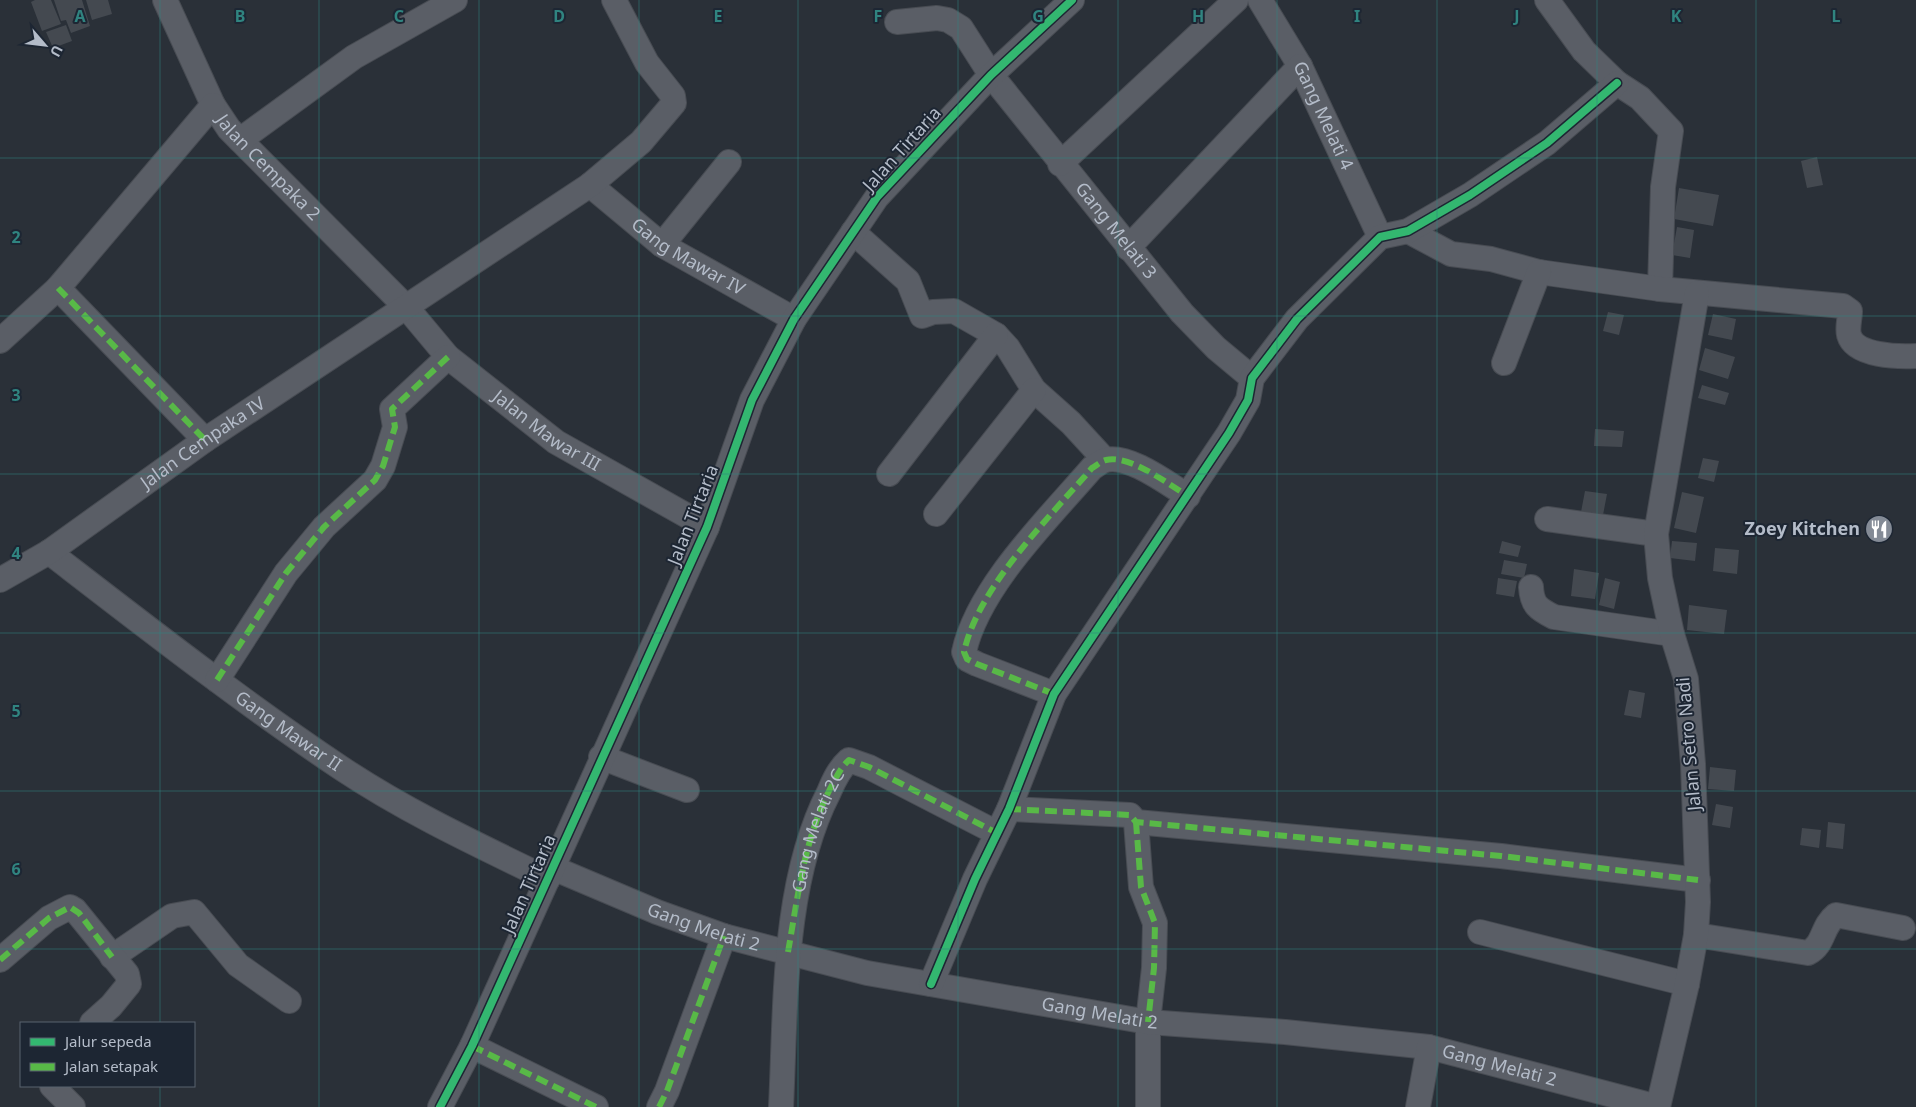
<svg xmlns="http://www.w3.org/2000/svg" width="1916" height="1107" font-family="'Noto Sans',sans-serif">
<rect width="100%" height="100%" fill="#2a3038"/>
<path fill="#444950" d="M35 0H51L61 24 42 31 31 2Z
M54 0H82L90 26 71 33 66 20 61 21Z
M86 0H108L112 14 92 20Z
M66 25 72 41 53 48 46 32Z
M1817 157 1823 185 1807 188 1801 161Z
M1679 188 1719 195 1713 226 1674 219Z
M1677 227 1694 230 1690 258 1672 255Z
M1608 312 1624 315 1619 335 1603 331Z
M1713 314 1736 319 1732 340 1708 335Z
M1705 348 1735 357 1728 379 1699 370Z
M1702 385 1729 393 1725 405 1698 398Z
M1595 429 1624 431 1622 447 1594 446Z
M1703 458 1719 461 1714 482 1698 478Z
M1585 491 1607 494 1603 515 1581 512Z
M1682 492 1704 497 1696 533 1674 528Z
M1502 541 1521 546 1518 557 1499 553Z
M1672 541 1697 543 1695 561 1670 558Z
M1715 548 1739 550 1737 574 1713 571Z
M1504 560 1527 564 1524 578 1501 574Z
M1574 569 1599 573 1595 599 1571 596Z
M1498 578 1517 581 1514 597 1496 594Z
M1605 578 1620 582 1614 609 1599 605Z
M1689 605 1727 610 1724 634 1687 630Z
M1629 690 1645 693 1641 718 1624 715Z
M1710 767 1736 770 1734 791 1708 789Z
M1716 804 1733 807 1730 828 1712 825Z
M1828 822 1845 824 1843 849 1826 847Z
M1802 828 1821 830 1819 848 1800 845Z"/>
<g fill="none" stroke-linecap="round" stroke-linejoin="round">
<g stroke="#484c53" stroke-width="26">
<g id="minor">
<path id="s1" d="M165 0 213 105 229 129 407 308 448 357 556 442 707 527"/>
<path id="s2" d="M1260 0 1300 66 1380 237"/>
<path d="M1547 0 1584 51 1617 83 1640 98 1671 131 1663 187 1660 289"/>
<path id="s3" d="M897 22 937 18 948 20 961 28 991 75 1182 313 1216 348 1252 378"/>
<path d="M240 140 354 57 455 0"/>
<path d="M1060 164 1236 0"/>
<path id="s4" d="M590 185 662 245 794 319"/>
<path d="M1408 231 1451 254 1491 259 1539 272 1660 289 1843 306 1850 311C1850 318 1847 328 1849 335 1855 356 1898 357 1916 356"/>
<path d="M853 232 908 281 922 316 933 312 954 311 996 335 1008 348 1034 390 1071 423 1105 460"/>
<path d="M662 245 729 162"/>
<path d="M1128 248 1300 66"/>
<path d="M58 288 205 440"/>
<path d="M0 341 58 288 213 105"/>
<path d="M1504 363 1539 272"/>
<path d="M889 474 996 335"/>
<path d="M936 514 1034 390"/>
<path d="M1547 519 1656 534"/>
<path id="s5" d="M49 552C145 626 241 701 341 768 407 812 478 845 548 879"/>
<path id="s6" d="M0 580 49 552 205 440 590 185 641 142 674 103 673 96 647 63 614 0"/>
<path d="M1531 587C1532 605 1538 609 1554 617L1672 634"/>
<path d="M217 680 286 573 324 527 375 480 383 466 395 427 392 409 448 357"/>
<path d="M1054 694 977 664 967 659 964 652C978 587 1049 518 1092 468 1096 466 1101 461 1106 460 1129 454 1168 484 1188 496"/>
<path d="M601 757 687 790"/>
<path d="M1009 809 1130 815 1136 822 1501 856 1698 880"/>
<path d="M1136 822 1141 887 1155 923 1154 968 1148 1022V1107"/>
<path id="s7" d="M553 868 657 912 724 936 867 973 1148 1022 1285 1032 1429 1047 1658 1107"/>
<path d="M1480 932 1687 984"/>
<path d="M1696 935 1808 953C1825 944 1821 927 1836 915L1903 928"/>
<path d="M112 957 172 916 194 912 238 965 289 1001"/>
<path d="M0 960 49 918 70 907 75 910 127 974 129 984 111 1006 92 1023"/>
<path d="M931 984 975 879 1009 809 1054 694 1229 433 1248 400 1252 378 1297 319 1380 237 1408 231 1470 195 1547 143 1617 83"/>
<path d="M472 1046 596 1107"/>
<path d="M52 1086 73 1107"/>
<path d="M440 1107 472 1046 707 527 752 400 794 319 877 197 991 75 1072 0"/>
<path d="M659 1107 667 1091 724 936"/>
<path d="M781 1107C786 1007 782 883 829 792 834 780 839 769 849 760L869 767 997 833"/>
<path d="M1418 1107 1429 1047"/>
<path d="M1658 1107 1687 984 1696 935 1698 902 1693 764 1686 679 1672 634 1660 578 1656 534 1697 293"/>
</g>
</g>
<use href="#minor" stroke="#5a5e66" stroke-width="24"/>
<g stroke="#58b947" stroke-width="6" stroke-dasharray="12 6" stroke-linecap="butt">
<path d="M58 288 205 440"/>
<path d="M217 680 286 573 324 527 375 480 383 466 395 427 392 409 448 357"/>
<path d="M1054 694 977 664 967 659 964 652C978 587 1049 518 1092 468 1096 466 1101 461 1106 460 1129 454 1168 484 1188 496"/>
<path d="M1009 809 1130 815 1136 822 1501 856 1698 880"/>
<path d="M1136 822 1141 887 1155 923 1154 968 1148 1022"/>
<path id="s8" d="M788 952C798 896 804 840 830 789 836 778 840 768 849 760L869 767 997 833"/>
<path d="M0 960 49 918 70 907 79 913 112 957"/>
<path d="M472 1046 596 1107"/>
<path d="M659 1107 667 1091 724 936"/>
</g>
<g stroke="#1d2633" stroke-width="11">
<path id="cycleway" d="M931 984 975 879 1009 809 1054 694 1229 433 1248 400 1252 378 1297 319 1380 237 1408 231 1470 195 1547 143 1617 83
M440 1107 472 1046 707 527 752 400 794 319 877 197 991 75 1072 0"/>
</g>
<use href="#cycleway" stroke="#33b770" stroke-width="8"/>
</g>
<path fill="none" stroke="#308480" stroke-width="1" stroke-opacity="0.55" d="M160 0V1023M319 0V1107M479 0V1107M639 0V1107M798 0V1107M958 0V1107M1118 0V1107M1277 0V1107M1437 0V1107M1597 0V1107M1756 0V1107M0 158H1916M0 316H1916M0 474H1916M0 633H1916M0 791H1916M0 949H1916M160 1086V1107"/>
<defs>
<g id="restaurant-disc" transform="scale(1.4375)"><circle r="9.5" fill="#848b96" stroke="#1d2633"/><path d="M-5-6h1v4h1v-4h1v4h1v-4h1v5L-1.5 .5V6h-2V.5L-5-1ZM5-6V6H3V1.5H1.5Q1.5-4 5-6Z" fill="#fff"/></g>
</defs>
<g fill-rule="evenodd">
<use href="#restaurant-disc" x="1879" y="529"/>
</g>
<g text-anchor="middle" stroke-width="4" stroke-linejoin="round" paint-order="stroke">
<g font-size="18" fill="#b4bcc9" stroke="#1d2633">
<text dy="6" stroke="none"><textPath href="#s2" startOffset="132">Gang Melati 4</textPath></text>
<text transform="translate(902 149) rotate(-48)" y="6">Jalan Tirtaria</text>
<text dy="6" stroke="none"><textPath href="#s1" startOffset="199">Jalan Cempaka 2</textPath></text>
<text dy="6" stroke="none"><textPath href="#s3" startOffset="322">Gang Melati 3</textPath></text>
<text dy="6" stroke="none"><textPath href="#s4" startOffset="122">Gang Mawar IV</textPath></text>
<text dy="6" stroke="none"><textPath href="#s1" startOffset="584">Jalan Mawar III</textPath></text>
<text dy="6" stroke="none"><textPath href="#s6" startOffset="245">Jalan Cempaka IV</textPath></text>
<text transform="translate(693 515) rotate(-68)" y="6">Jalan Tirtaria</text>
<text dy="6" stroke="none"><textPath href="#s5" startOffset="299">Gang Mawar II</textPath></text>
<text transform="translate(1689 744) rotate(-95)" y="6">Jalan Setro Nadi</text>
<text dy="6" stroke="none"><textPath href="#s8" startOffset="125">Gang Melati 2C</textPath></text>
<text transform="translate(529 884) rotate(-66)" y="6">Jalan Tirtaria</text>
<text dy="6" stroke="none"><textPath href="#s7" startOffset="162">Gang Melati 2</textPath></text>
<text dy="6" stroke="none"><textPath href="#s7" startOffset="568">Gang Melati 2</textPath></text>
<text dy="6" stroke="none"><textPath href="#s7" startOffset="972">Gang Melati 2</textPath></text>
</g>
<g font-size="18" font-weight="bold" fill="#b4bcc9" stroke="#1d2633" text-anchor="end">
<text x="1860" y="535">Zoey Kitchen</text>
</g>
</g>
<g font-size="16" text-anchor="middle" font-weight="bold" fill="#308480" stroke="#1d2633" stroke-width="4" stroke-linejoin="round" paint-order="stroke">
<text x="80" y="22">A</text>
<text x="240" y="22">B</text>
<text x="399" y="22">C</text>
<text x="559" y="22">D</text>
<text x="718" y="22">E</text>
<text x="878" y="22">F</text>
<text x="1038" y="22">G</text>
<text x="1198" y="22">H</text>
<text x="1357" y="22">I</text>
<text x="1517" y="22">J</text>
<text x="1676" y="22">K</text>
<text x="1836" y="22">L</text>
<text x="16" y="243">2</text>
<text x="16" y="401">3</text>
<text x="16" y="559">4</text>
<text x="16" y="717">5</text>
<text x="16" y="875">6</text>
</g>
<rect x="20" y="1022" width="175" height="65" fill="#1d2633" stroke="#59626f"/>
<rect x="30" y="1038" width="25" height="8" fill="#33b770" stroke="#59626f"/>
<text x="65" y="1047" font-size="15" fill="#b4bcc9">Jalur sepeda</text>
<rect x="30" y="1063" width="25" height="8" fill="#58b947" stroke="#59626f"/>
<text x="65" y="1072" font-size="15" fill="#b4bcc9">Jalan setapak</text>
<g transform="translate(45 45) rotate(118)" stroke="#1d2633" stroke-width="4" paint-order="stroke">
<path d="M0-4L9 19L0 12L-9 19Z" fill="#b4bcc9"/>
<text y="-8" font-size="14" font-weight="bold" text-anchor="middle" fill="#b4bcc9">U</text>
</g>
</svg>
